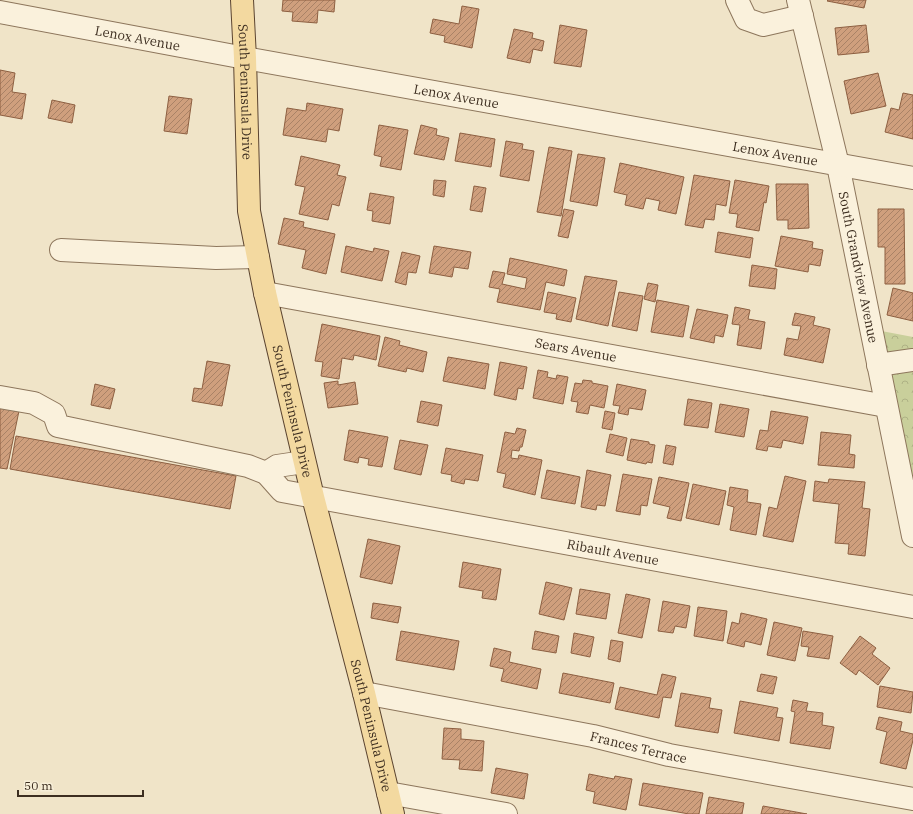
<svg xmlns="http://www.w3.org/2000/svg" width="913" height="814" font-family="'IBM Plex Serif',serif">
<defs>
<pattern id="forest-crowns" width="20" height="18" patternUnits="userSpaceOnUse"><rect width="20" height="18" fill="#c9cf9b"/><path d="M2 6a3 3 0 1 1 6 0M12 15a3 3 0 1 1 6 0" fill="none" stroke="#aeb285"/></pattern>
<pattern id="building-hatch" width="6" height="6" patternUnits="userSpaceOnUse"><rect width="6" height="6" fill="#cf9f7d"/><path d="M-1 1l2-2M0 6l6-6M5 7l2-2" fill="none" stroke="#a98266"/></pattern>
</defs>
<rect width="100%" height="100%" fill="#f0e4c8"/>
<path fill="url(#forest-crowns)" d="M871 329 913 337V536Z"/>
<path fill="url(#building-hatch)" stroke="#8d5f41" d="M283 0H335L334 12 318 10 317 23 292 21 293 12 282 11Z
M828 0H866L864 8 827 1Z
M462 6 479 9 472 48 444 42 445 36 430 33 433 19 459 24Z
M560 25 587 30 581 67 554 63Z
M866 25 869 52 838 55 835 28Z
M514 29 533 33 532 38 544 41 542 51 533 49 530 63 507 58Z
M0 70 15 73 12 92 26 94 22 119 0 115Z
M878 73 886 106 851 114 844 81Z
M903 93 913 95V139L885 132 891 108 899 110Z
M169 96 192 99 187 134 164 131Z
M52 100 75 105 72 123 48 118Z
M307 103 343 109 339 131 328 129 326 142 283 135 287 108 306 111Z
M379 125 408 130 401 170 380 166 382 157 374 155Z
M421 125 437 129 436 135 449 138 444 160 414 154Z
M460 133 495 139 491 167 455 161Z
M506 141 523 144 522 149 534 151 529 181 500 176Z
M549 147 572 151 561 216 537 212Z
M578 154 605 158 597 206 570 201Z
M301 156 340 165 337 175 346 177 339 206 332 204 328 220 299 214 305 187 295 185Z
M620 163 684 177 676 214 658 210 660 201 646 198 643 209 625 205 627 195 614 192Z
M694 175 730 181 726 206 716 204 714 220 705 219 703 228 685 225Z
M434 180 446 181 444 197 433 195Z
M735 180 769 186 766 203 764 202 759 231 736 227 738 214 729 213Z
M776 184H808L809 228 788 229V220H777Z
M474 186 486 188 482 212 470 210Z
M370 193 394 197 390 224 372 221 373 211 367 210Z
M564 209 574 211 568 238 558 236Z
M878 209H904L905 284H885V247H878Z
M284 218 304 222 303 227 335 234 326 274 302 268 306 250 278 244Z
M718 232 753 238 750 258 715 252Z
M781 236 813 242 812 248 823 250 820 266 809 264 808 272 775 266Z
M346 246 373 252 374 248 389 251 382 281 341 272Z
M434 246 471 252 468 269 454 267 452 277 429 273Z
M402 252 420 256 416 273 408 272 406 285 395 282Z
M510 258 567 270 564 286 546 282 540 310 497 302 500 289 489 287 493 271 505 273 502 284 525 289 527 278 507 274Z
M752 265 777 269 775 289 749 286Z
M585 276 617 281 608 326 576 319Z
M648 283 658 285 655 302 644 299Z
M893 288 913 293V321L887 315Z
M548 292 576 298 571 322 556 319 557 314 544 312Z
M619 292 643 296 637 331 612 326Z
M657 300 689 306 683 337 651 332Z
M735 307 750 310 748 319 765 322 761 349 737 345 740 325 732 324Z
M697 309 728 315 723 337 715 335 714 343 690 338Z
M795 313 815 317 813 325 830 329 823 363 784 355 787 338 798 340 801 326 792 325Z
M322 324 380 336 376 360 354 355 353 360 342 358 339 379 321 376 323 362 315 361Z
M385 337 400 341 399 345 427 352 423 372 407 368 406 372 378 366Z
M448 357 489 364 485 389 443 381Z
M207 361 230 365 222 406 192 401 194 388 202 389Z
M500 362 527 367 523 389 518 388 516 400 494 395Z
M538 370 548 372 547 377 556 379 557 375 568 377 563 404 533 398Z
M583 380 592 381V383L608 386 604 408 590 405 588 414 576 412 578 402 571 401 575 383 582 384Z
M338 381V385L355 382 358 404 328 408 324 383Z
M95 384 115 389 110 409 91 405Z
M617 384 646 390 642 410 629 408 628 415 618 413 620 406 613 405Z
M688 399 712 403 708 428 684 425Z
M421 401 442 405 438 426 417 422Z
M0 402 20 406 7 469 0 468Z
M720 404 749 409 744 437 715 432Z
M605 411 615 413 612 430 602 428Z
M771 411 808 417 803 444 783 440 781 448 768 446 767 451 756 449 760 430 768 431Z
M517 428 526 430 522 447H520L519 451 512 450 511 458 518 459 519 455 542 460 535 495 503 487 506 474 497 472 505 432 515 434Z
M349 430 388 437 382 467 368 465 369 459 359 457 358 463 344 460Z
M821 432 851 435 849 454 855 455 854 468 818 465Z
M610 434 627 438 623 456 606 452Z
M16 436 236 476 230 509 10 469Z
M631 439 649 442V444L655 445 652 463 647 462 646 464 627 460Z
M400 440 428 445 421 475 394 469Z
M666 445 676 447 673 465 663 463Z
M446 448 483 455 478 481 465 479 464 484 451 481 452 475 441 473Z
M547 470 580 477 575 504 541 498Z
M587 470 611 475 605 506 597 505 596 510 581 507Z
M623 474 652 479 647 506 641 505 640 515 616 511Z
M785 476 806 481 793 542 763 536 769 507 777 509Z
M659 477 689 483 681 521 667 518 670 507 653 503Z
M829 479 865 482 862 508 870 509 865 556 848 554 849 544 835 543 839 504 813 501 815 481 828 483Z
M693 484 726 491 719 525 686 518Z
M730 487 748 490 747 502 761 504 756 535 730 530 734 507 727 505Z
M368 539 400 546 392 584 360 577Z
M463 562 501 569 496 600 482 598 483 591 459 587Z
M546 582 572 588 564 620 539 614Z
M580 589 610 594 606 619 576 614Z
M626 594 650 599 642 638 618 633Z
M663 601 690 606 686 628 675 626 673 633 658 631Z
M373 603 401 607 398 623 371 618Z
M698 607 727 611 723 641 694 636Z
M741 613 767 619 761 645 745 641 744 647 727 643 732 622 739 624Z
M774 622 802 628 795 661 767 655Z
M401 631 459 641 454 670 396 660Z
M535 631 559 636 556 653 532 649Z
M803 631 833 636 829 659 807 656 809 647 801 646Z
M574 633 594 637 590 657 571 653Z
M860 636 876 648 872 654 890 668 878 685 859 670 856 675 840 663Z
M611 640 623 642 620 662 608 659Z
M494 648 511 652 509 662 541 669 537 689 501 681 504 669 490 666Z
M563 673 614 683 610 703 559 693Z
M662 674 676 677 671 698 663 697 659 718 615 709 620 687 657 695Z
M761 674 777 677 773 694 757 691Z
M880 686 913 692 911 713 877 707Z
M681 693 711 698 709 708 722 710 718 733 675 726Z
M793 700 808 703 806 711 823 713 822 725 834 727 830 749 790 743 795 712 791 711Z
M740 701 778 708 776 717 783 718 779 741 734 733Z
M879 717 902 722 900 731 913 734V740L906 769 880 763 887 732 876 729Z
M444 728 461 729V739L484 741 482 771 459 769 460 760 442 759Z
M496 768 528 774 524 799 491 793Z
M589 774 614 779 615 776 632 779 626 810 593 803 595 792 586 790Z
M643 783 703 793 699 814H689L639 805Z
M709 797 744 803 742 814H706Z
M763 806 807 814H761Z"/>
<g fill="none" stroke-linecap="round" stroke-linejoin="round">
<g stroke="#8d765c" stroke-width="24">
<g id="minor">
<path d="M737 0 746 19 763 25 802 16"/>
<path id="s1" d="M798 0 838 165 913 536"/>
<path id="s2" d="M0 12 245 58 913 178"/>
<path d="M61 250 216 258 258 257"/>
<path id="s3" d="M265 293 886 406"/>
<path d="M878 365 913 360"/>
<path id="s4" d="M0 397 34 403 54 414 58 426 248 466 266 473 282 491 913 607"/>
<path d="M266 473 277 466 304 462"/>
<path id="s5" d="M364 693 593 736 669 755 913 799"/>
<path d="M388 793 506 814"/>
</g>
</g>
<g stroke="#5b4430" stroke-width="24">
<g id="major">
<path id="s6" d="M242 0 245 58 249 211 265 293 313 497 364 693 393 814"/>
</g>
</g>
<use href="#minor" stroke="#faf1dc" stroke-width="22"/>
<use href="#major" stroke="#f3d9a0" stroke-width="22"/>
</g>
<g text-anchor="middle" stroke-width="3" stroke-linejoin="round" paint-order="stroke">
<g font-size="13" fill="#3d2e20" stroke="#f7eed8">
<text dy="5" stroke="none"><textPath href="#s2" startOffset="140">Lenox Avenue</textPath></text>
<text dy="5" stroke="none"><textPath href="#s6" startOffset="92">South Peninsula Drive</textPath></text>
<text dy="5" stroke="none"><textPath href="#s2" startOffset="464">Lenox Avenue</textPath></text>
<text dy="5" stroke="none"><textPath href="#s2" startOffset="788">Lenox Avenue</textPath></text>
<text dy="5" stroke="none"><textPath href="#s1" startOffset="274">South Grandview Avenue</textPath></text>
<text dy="5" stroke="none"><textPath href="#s3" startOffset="316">Sears Avenue</textPath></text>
<text dy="5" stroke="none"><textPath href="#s6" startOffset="416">South Peninsula Drive</textPath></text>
<text dy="5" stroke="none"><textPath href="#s4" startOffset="644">Ribault Avenue</textPath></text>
<text dy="5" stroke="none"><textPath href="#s6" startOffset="740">South Peninsula Drive</textPath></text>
<text dy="5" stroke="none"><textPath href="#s5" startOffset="280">Frances Terrace</textPath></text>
</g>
</g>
<path d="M18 790v6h125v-6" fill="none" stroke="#3d2e20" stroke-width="2"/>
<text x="24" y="790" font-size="12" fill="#3d2e20" stroke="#f7eed8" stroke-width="3" paint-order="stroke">50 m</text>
</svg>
